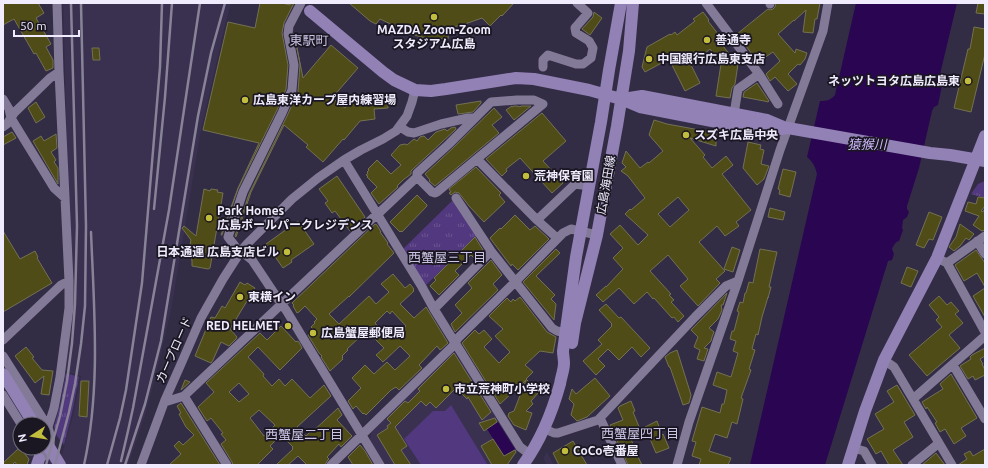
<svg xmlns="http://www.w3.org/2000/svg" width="988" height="468" font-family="Ubuntu,'Noto Sans JP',sans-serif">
<defs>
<pattern id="park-tufts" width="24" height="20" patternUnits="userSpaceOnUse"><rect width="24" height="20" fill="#52387e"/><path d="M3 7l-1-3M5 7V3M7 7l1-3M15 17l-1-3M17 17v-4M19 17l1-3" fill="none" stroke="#6b5591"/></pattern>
</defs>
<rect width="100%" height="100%" fill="#332c45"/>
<path fill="#3a3050" d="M63 3H231L226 21 201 130 171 311 156 374 145 416 128 465H40L47 443 62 454 73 416 81 376 63 371 71 286Z
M453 348 457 349 518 449 508 464 502 458 494 465H385L370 441 372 429Z
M547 452 554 465H547L543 458Z"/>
<path fill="url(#park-tufts)" d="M985 181V198L971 194 978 184Z
M454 199 478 234 424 287 402 250Z
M66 373 79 377 72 413 64 445 57 436 54 427 61 401Z"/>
<path fill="#52387e" d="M451 405 487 464 486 465H421L404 439 433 411H445Z"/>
<path fill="#2a0551" d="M856 3H957L940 74 941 78 943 80 938 105 934 107 932 111 919 168 907 206V209L909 212 907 217 903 220 902 228 903 230 899 241C895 242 894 245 892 249L894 254 892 260 888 261 825 465H750L817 174C815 166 813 162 807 157L820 101C827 101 831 100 835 95Z
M498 422 515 449 504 456 487 429Z"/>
<path fill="#4f4c17" stroke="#727153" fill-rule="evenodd" d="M3 3H38L44 13 36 18 51 44 46 47 53 60V68L46 71 36 53 34 54 14 19 3 25Z
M260 3H282L290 5 291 3H294L284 23 282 33 288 65 286 89 277 110 238 189 222 235H221L238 188 259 143 203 130 228 22 255 28Z
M349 3H514L502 16 501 15 490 26 482 18 465 24 449 28 448 39 434 38 433 40 414 35V33L395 26 380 19 376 24 370 21Z
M776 3H820L817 19H815L813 33 803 32 806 10 794 21V20L778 34 795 53 796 49 807 53 805 59 800 65 798 64 788 74 797 84 788 91 775 77 770 81 766 74 780 61 773 52 758 62 737 34 768 9 770 10 773 9 775 7Z
M978 3H985V14L976 13Z
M594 12 602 18 590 35 582 29 593 17Z
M703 12 709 20 708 21 722 39 719 41 731 56 739 57 735 84 732 88 730 98 716 96 721 64 710 49 691 65 700 83 685 91 669 59 645 72 642 67 647 47 670 34 671 35 675 32 677 35 695 21 693 19Z
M974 27 985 29V54L971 112 954 108 968 49H970Z
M294 33 303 78 331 45 358 68 332 98 345 108 354 98 387 95 388 108 374 109 375 119 360 121 344 140 343 139 323 162 306 147 308 145 284 125 251 192 236 237 235 236 249 194 287 116 298 92 300 64Z
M92 48H99L100 60H93Z
M757 83 769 101 768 102 764 101 743 97 744 92Z
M481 101V103L473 112 458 114 456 105Z
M36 102 45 117 36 123 28 108Z
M512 106V107L514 106H517L520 107 521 106H531L514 120 506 110Z
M494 108 502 117 492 125 499 133 435 186 429 181 430 180 425 174 453 148Z
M542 113 566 141 543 161 563 183 552 193 520 158 506 169 507 171 502 176 486 159Z
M654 120 667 124 716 133V146L690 138 705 155 703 157 712 168 726 156 733 165 722 174 751 210 736 222 739 226 725 236 717 226 699 242 725 271 716 279 720 283 698 306 680 286 688 279 668 255 650 271 671 294 669 295 674 300 671 302 684 316 678 322 674 317 672 318 654 298 653 299 647 292 634 304 619 288 603 302 596 295 606 286V287L623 269 613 258 623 248 610 234 620 225 638 245 648 235 625 214 630 209 631 210 645 198 628 176 621 171 626 167 622 163 626 151 640 168 648 162 649 163 663 151 649 135ZM678 197 689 210 670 227 658 214Z
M455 127 456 129 413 169 411 171V174L403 180 397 186 398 187 379 204 371 193 377 187 367 177 368 176 366 175 368 173 367 172 369 170 368 169 377 160 391 174 401 165 391 155 400 145 405 144 407 145 414 139 417 141 420 137 424 136 428 140 436 132 445 129 447 131 451 128Z
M12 132 16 138 3 145V137Z
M56 134 57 148 51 152 56 160 54 162 58 168V184L33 141 41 136 44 141Z
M748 142 761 145 760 149 764 150 761 164 769 166 764 179 757 185 743 168Z
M476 167 501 193 499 195 505 202 484 222 469 206 459 193 455 192 451 195 449 193 451 192 449 189Z
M783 169 796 172 790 197 779 194 780 190 778 189Z
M337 176 365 217 350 231 335 211 332 213 325 203 328 201 319 189Z
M204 189 210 191 211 189 218 190 217 192 223 193 210 268 208 269 192 266V261L191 256 188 255 191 240 182 228 184 226 196 236Z
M417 195 427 205V206L402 232 401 231 400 232 390 222Z
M978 197 985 198V206L981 211 983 212 985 208V230L982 231 973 225 979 216 965 211 968 202 976 204Z
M770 208 785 212 783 220 768 217Z
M929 212 942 217 933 240 929 239 924 248 916 245Z
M515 215 530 230 535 226 549 239 518 270 512 264 511 266 490 238 500 228 501 229Z
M298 221 314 244 291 260 292 262 283 268 266 244Z
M375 224 377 225 381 232H380L388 243 387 244 394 253 349 297V296L329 314 339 324 369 296 376 304 389 292 381 284 393 274 405 288 410 284 414 289 413 290 414 291 400 304 414 318 426 307 448 343 440 350 437 346 419 365 422 368 399 390 396 387 391 390 366 415 364 413 363 414 356 406 353 409 348 401 361 388 352 378 365 365 374 374 387 362 395 370 410 356 400 346 383 362 376 355 384 348 368 332 364 336 363 334 347 349 348 350 342 356 343 357 342 358 343 359 330 371 321 357 322 356 319 353 308 335 314 330 311 327 315 323 314 322 317 319 305 306 299 312 297 313 293 306 294 305 292 303ZM387 311 390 314 392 311 406 326 396 335 390 328 384 334 375 323Z
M960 224 974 234 969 240 966 238 960 246 954 251 949 247 956 237Z
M3 231 20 259 35 251 38 257 37 258 52 283 3 312Z
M475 237 483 250 475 259 471 255 455 271 459 275 439 295 430 286 436 280 434 278Z
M732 247 740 250 733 272 724 269Z
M556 249 560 253 536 276 555 295 551 299 556 304 554 320 523 282Z
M760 249 777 252 769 287H771L768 298V297L762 317 758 335 756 334 752 349 755 350 749 369 751 370 741 398 743 399 737 424 732 422 727 438 715 434 709 451 731 458 728 465H699L701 459 692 456 696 442 692 441 702 407 720 413 722 404H724L727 390 713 385 717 372 731 377 738 353 733 351 736 341 730 339 732 331H734L739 312 737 311 740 302 743 303 745 293H746L749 282 753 283Z
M976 250 985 263V287L977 273 964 281 955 265Z
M491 260 502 275 493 284 498 290 455 332 451 324 462 313 455 305 472 288 468 283Z
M907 267 918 271 911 287 901 283Z
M240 282 245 285 247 283 255 288 230 329 237 337 236 339 229 346 221 342 213 360 211 363 195 356 211 317 215 318 222 306 225 308Z
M985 288V317L973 296Z
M727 293 723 305H721L722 310 718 319 709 328 714 332 712 337 711 341 704 348 708 349 704 361 697 359 700 350 694 347 698 337 691 330Z
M939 296 947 305 951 302 959 311 955 314 963 323 949 335 960 348 927 376 909 355 942 327 936 320 939 317 929 305Z
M520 297 547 332 556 337 553 353 540 351 525 365 533 372 526 379 539 392 531 401 533 404 526 411 532 413 526 430 514 425 508 416 509 413 514 411 526 380 500 404 462 343 475 330 479 334 484 330 492 339 484 347 499 363 510 352 495 336 503 329 489 316 507 298 511 302 513 299 515 301Z
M606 304 619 318 621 317 650 348 641 357 632 347 619 360 608 349 598 359 605 366 596 375 583 361 602 344 598 340 612 326 611 325 612 324 599 310Z
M281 326 296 342 297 341 299 342 302 348 280 370 258 347 248 357 264 374 263 376 272 386 279 379 285 386 292 379 310 398 324 385 331 396 297 427 306 436 310 432 311 433 338 408 342 415 337 420 352 436 341 447 339 444 327 457 329 459 327 461 325 465H307L298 456 288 465H276L293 449 292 448 293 447 281 435 270 446 273 449 257 465H233L232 462 221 444 226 440 221 434 223 433 211 418 207 421 198 407 214 392 206 383 260 333 267 340ZM239 383 249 394 239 402 229 392ZM259 410 275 425 264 436 250 418Z
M26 347 34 357 32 358 42 370 53 371 49 395 41 394 44 376 35 383 15 356Z
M985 348V356L980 359 983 364H982L985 370V375L975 380 973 376 968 379 960 366 971 359 970 357 972 355Z
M677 350 691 395 689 403 683 405 670 367H669L665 357 670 353Z
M454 353 491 412 482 420 468 397 467 399 456 388 436 408 430 402 426 406 421 401 395 427 407 446 401 450 411 465H395L377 435 388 428 387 426 391 423 387 419 405 401 408 403 420 391 418 389Z
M951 374 977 418 961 428 966 436 954 444 945 429 940 432 935 423 937 422 927 407 926 409 922 402 943 389 940 384Z
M595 378 610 396 587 417 577 421 571 415 574 404 569 399 572 389 576 394Z
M185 380 190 382 181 390Z
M81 381H89L87 417 79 416Z
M897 385 915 415 904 422 913 437 893 450 903 465H889L881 451 876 454 867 439 884 429 875 414 894 402 887 391Z
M631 401 635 411 633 412 640 429 629 434 635 449H634L642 465H628L610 425 623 420 618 408 620 406Z
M181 403 220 465H169L181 454 174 446 179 441 183 445 194 435 186 427 179 414 181 413 177 406Z
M495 418 497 422 484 431 479 423Z
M657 421 662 435 663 434 669 448 656 453 645 427Z
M493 439 504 456 515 450 516 452 507 465H492L481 446Z
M573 441 587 465H559L553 453Z
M360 445 365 451 373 465H353L348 457Z
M19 448H30L24 453 29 459 27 465H17L15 462 12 465H3V463Z
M985 449V465H958L967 459 964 454 970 451 973 456Z
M936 453 945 465H922Z"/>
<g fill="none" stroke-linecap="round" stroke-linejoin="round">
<path stroke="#837a98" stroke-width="9" d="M706 3 759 74 778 104
M770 3V4
M543 67V60L548 55 576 64H583L591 58 593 48 589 41 576 33 575 28 588 13 577 3
M3 99 9 109 11 118 54 188 65 198
M734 114 738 89 759 74
M3 127 7 124 14 113 50 78 59 72
M400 127 408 132 414 133 441 124 468 118H474
M477 159 537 220 575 184 589 186
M344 160 422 287 434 309 520 447 531 455
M456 198 491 251 552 328 557 331 572 334
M537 220 557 238
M977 241 985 254
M235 246 228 237 243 192 282 113 292 90 294 65 288 34 289 26 301 3
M241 251 252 260 278 299 286 310 380 465
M937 258 947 263 985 332
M947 263 985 236
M434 309 491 251
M3 340 61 285 69 281
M3 356 48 427C52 438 52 454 39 459L38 452 36 448
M884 360 894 367 952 465
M953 365 985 419
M3 395 21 424
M184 396 227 465
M913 399 985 336
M165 400 168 401 184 396 375 216 380 212 417 177V173L449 144 491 102 517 100H534L543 104 437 192 435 193 432 192 417 177
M600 418 622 465
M545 429 554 433H558L598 420 695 317 726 286 738 281
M44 430 48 427 54 408 60 377 69 308V281L59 72 57 3
M853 448 864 451 872 465
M141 465 165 400 181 364 201 318 223 279 241 251 247 244 292 199 318 178 344 160 361 150 383 139 396 131 407 116 412 102 415 90
M331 465 452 347 455 343 458 338 515 282 563 233 571 229 597 235
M677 465 689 422 738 281 780 150 823 31 828 3
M912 465 939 443"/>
<path stroke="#9281b5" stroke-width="12" d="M310 11 383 72 394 80 415 90 431 91 446 89 516 78 534 79 589 90 621 99 640 107 748 128 765 131 788 128 805 131 930 153 950 155 985 161
M623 99 642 96 767 120 786 128
M572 343 575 323 597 235 617 126 629 51 633 3
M3 374 34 424
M44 439 60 465
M37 465 39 459
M523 465C541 440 552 413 560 384 561 377 564 370 564 363 564 359 563 355 563 351L576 257 601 122 609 70 621 3
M848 465 865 411 884 360 937 258 985 136"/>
<path stroke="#898398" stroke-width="2.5" d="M154 209 165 97 172 3
M121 461 128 431 133 408 169 210 200 3
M46 465 60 416 67 381 72 343 75 304 77 226 71 3
M55 465 69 412 75 384 81 344 85 306 86 226 81 3
M84 465C101 388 94 309 91 232
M107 465 120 418 126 390 142 283 160 67 162 3
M125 465 145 404 161 341 198 116 211 53 225 3"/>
</g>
<g fill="#c3bd3e" stroke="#1a1622" stroke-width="1.5">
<circle cx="434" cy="17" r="4"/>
<circle cx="707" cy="40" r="4"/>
<circle cx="649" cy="59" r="4"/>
<circle cx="968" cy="81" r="4"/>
<circle cx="245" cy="100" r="4"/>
<circle cx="686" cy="135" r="4"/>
<circle cx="526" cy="176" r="4"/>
<circle cx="209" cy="218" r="4"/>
<circle cx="287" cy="252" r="4"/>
<circle cx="240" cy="297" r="4"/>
<circle cx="288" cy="326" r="4"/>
<circle cx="313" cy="333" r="4"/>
<circle cx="446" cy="389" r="4"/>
<circle cx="565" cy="451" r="4"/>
</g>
<g text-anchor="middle" stroke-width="3.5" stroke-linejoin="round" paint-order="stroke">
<g font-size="12" font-weight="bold" fill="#f0ecfd" stroke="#1a1622" text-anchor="start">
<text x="434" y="34" text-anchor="middle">MAZDA Zoom-Zoom<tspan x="434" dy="14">スタジアム広島</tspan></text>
<text x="715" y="44">善通寺</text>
<text x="657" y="63">中国銀行広島東支店</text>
<text x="960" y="85" text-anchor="end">ネッツトヨタ広島広島東</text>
<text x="253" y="104">広島東洋カープ屋内練習場</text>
<text x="694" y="139">スズキ広島中央</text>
<text x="534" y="180">荒神保育園</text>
<text x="217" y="215">Park Homes<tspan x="217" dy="14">広島ボールパークレジデンス</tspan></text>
<text x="279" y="256" text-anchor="end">日本通運 広島支店ビル</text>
<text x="248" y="301">東横イン</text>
<text x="280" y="330" text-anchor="end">RED HELMET</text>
<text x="321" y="337">広島蟹屋郵便局</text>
<text x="454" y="393">市立荒神町小学校</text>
<text x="573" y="455">CoCo壱番屋</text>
</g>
<g font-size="12" fill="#f0ecfd" stroke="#1a1622">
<text transform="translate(606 185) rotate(-80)" y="4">広島海田線</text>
<text transform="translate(174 350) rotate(-66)" y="4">カープロード</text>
</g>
<g font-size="13" fill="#ccc4e4" stroke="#1a1622">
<text x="309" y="45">東駅町</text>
<text x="447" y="262">西蟹屋三丁目</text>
<text x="640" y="438">西蟹屋四丁目</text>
<text x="304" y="439">西蟹屋二丁目</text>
</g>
<g font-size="13" font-style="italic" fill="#cdbafa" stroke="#1a1622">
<text x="867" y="149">猿猴川</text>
</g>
</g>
<rect width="988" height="468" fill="none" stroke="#f0ecfd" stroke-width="8"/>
<g transform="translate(32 436) rotate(258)"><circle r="19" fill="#1a1622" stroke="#706c7a"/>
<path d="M0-3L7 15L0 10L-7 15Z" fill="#c3bd3e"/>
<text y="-6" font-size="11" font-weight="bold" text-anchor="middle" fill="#f0ecfd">N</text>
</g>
<path d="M14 30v6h65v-6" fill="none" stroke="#f0ecfd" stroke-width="2"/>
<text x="20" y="30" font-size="12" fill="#f0ecfd" stroke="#1a1622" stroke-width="3" paint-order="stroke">50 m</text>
</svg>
